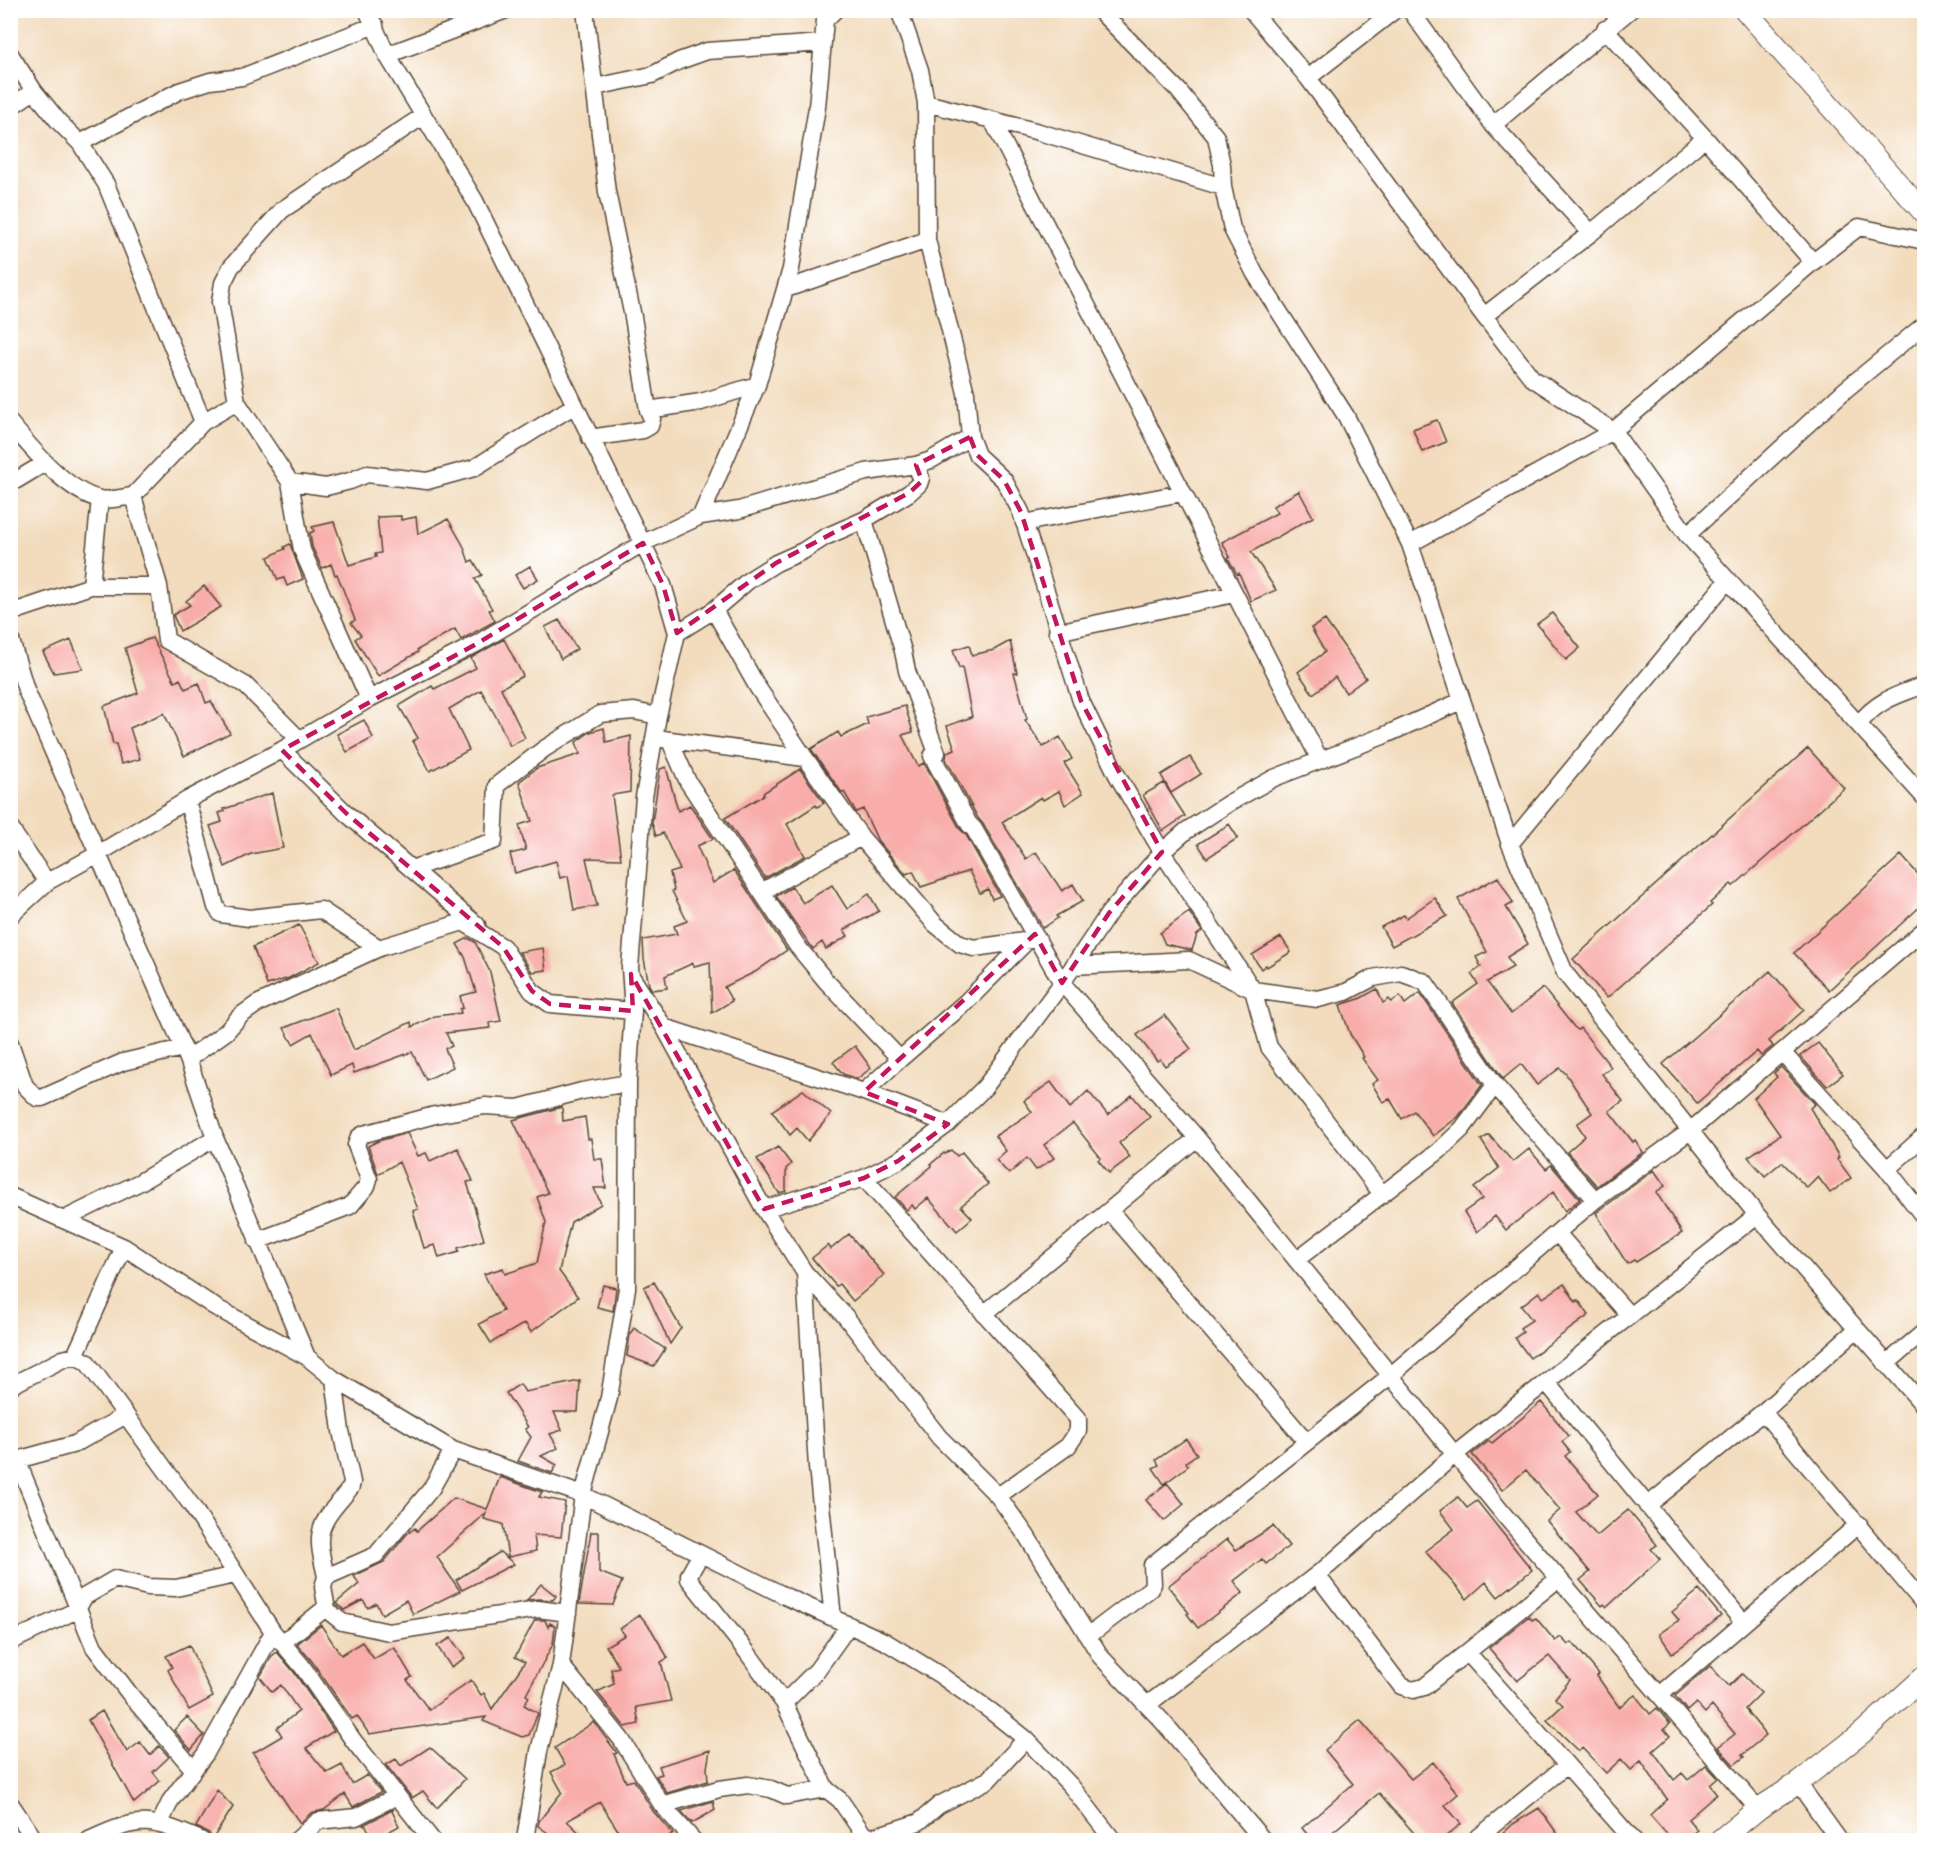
<svg xmlns="http://www.w3.org/2000/svg" width="1935" height="1851" font-family="Kalam,sans-serif">
<rect width="100%" height="100%" fill="#fff"/>
<filter id="ink" filterUnits="userSpaceOnUse"><feTurbulence type="fractalNoise" baseFrequency=".0167" numOctaves="2"/><feDisplacementMap in="SourceGraphic" scale="12" xChannelSelector="R" yChannelSelector="G"/><feConvolveMatrix kernelMatrix="1 2 1 2 8 2 1 2 1" color-interpolation-filters="sRGB"/></filter>
<filter id="wash" filterUnits="userSpaceOnUse"><feTurbulence type="fractalNoise" baseFrequency=".008" numOctaves="4" result="noise"/><feDisplacementMap in="SourceGraphic" scale="24" xChannelSelector="R" yChannelSelector="G"/><feGaussianBlur stdDeviation="1.35" result="paint"/><feColorMatrix in="noise" values="0 0 0 0 0 0 0 0 0 0 0 0 0 0 0 0 0 1.4 0 .05"/><feComposite in="paint" operator="in"/></filter>
<g filter="url(#wash)">
<rect width="100%" height="100%" fill="#f2dcbd"/>
<g id="blocks">
<path fill="#f8adaa" d="M1437 420 1446 442 1422 452 1413 429Z
M1299 491 1313 517 1251 552 1276 590 1251 601 1239 573 1237 574 1228 558 1230 557 1222 542 1277 513 1273 506Z
M401 516V520L416 517 418 534 448 519 463 545 469 562 473 560 482 575 475 579 492 609 489 610 495 621 461 640 455 629 417 650 418 652 378 676 355 639 361 635 351 623 355 620 337 574 335 575 331 564 322 568 312 547 310 533 314 531 312 527 334 522 349 565 376 557 375 554 381 553 377 517Z
M290 544 303 579 287 586 284 578 278 580 268 557 285 549 284 547Z
M530 566 538 579 523 588 515 575Z
M204 586 221 607 180 631 173 615 190 605 186 601Z
M1552 613 1580 648 1566 660 1537 624Z
M559 620 577 649 561 659 545 627Z
M1325 620 1366 678 1346 693 1335 677 1313 694 1298 672 1325 652 1311 628Z
M152 638 175 682 180 679 185 689 199 683 206 703 211 701 230 733 184 756 164 713 130 728 140 759 121 764 116 744H113L104 706 138 693 125 648Z
M504 639 523 676 501 688 525 738 510 746 499 722 481 690 449 709 469 750 430 771 413 741 418 738 399 706 432 686 434 689 476 668 471 658Z
M71 640 83 669 54 673 43 652Z
M1010 641 1017 673H1014L1027 719 1025 720 1043 747 1060 737 1072 759 1064 763 1083 793 1065 805 1059 791 1043 800 1041 797 1002 822 1026 859 1036 852 1062 891 1073 884 1083 901 1056 916 1058 918 1043 928 983 824 978 818 946 759 947 752 955 749 947 726 972 717 962 667 959 668 953 650 969 645 972 655 994 650Z
M905 706 913 732 902 735 918 766 924 763 960 829 966 835 1000 896 992 899 988 889 980 893 969 871 921 887 913 871 906 874 878 841 863 809 856 812 844 792 842 793 811 749 838 732 841 737 868 724 866 717Z
M364 720 373 738 347 752 337 734Z
M604 728 606 742 631 736 630 792 612 795 621 859 586 858 597 906 574 910 568 876 560 878 556 861 515 873 510 854 526 850 519 825 532 821 519 782 537 768 580 754 576 742 590 732Z
M1808 748 1844 788 1736 884 1733 886 1731 884 1710 903 1712 905 1607 998 1573 959Z
M1190 757 1201 774 1171 793 1161 775Z
M666 767 678 811 690 805 713 839 697 846 713 883 734 870 787 950 755 972 724 987 732 1001 712 1013 710 962 694 966 693 963 665 976 667 988 652 990 649 985 644 959 643 940 677 934 674 926 687 921 672 891 674 890 670 873 680 870 663 833 656 836 652 823 660 769Z
M800 769 824 803 817 807 816 805 787 824 805 856 765 878 725 818 764 795 763 793Z
M1164 783 1185 816 1163 831 1143 795Z
M272 793 283 848 251 854 225 867 210 826 222 822 219 813 225 811 224 809Z
M1229 824 1238 838 1207 858 1198 844Z
M1901 855 1924 881V903L1829 990 1794 953Z
M1498 877 1513 903 1506 907 1528 944 1507 957 1513 967 1487 982 1511 1014 1543 988 1574 1027 1578 1030 1580 1028 1611 1067 1602 1074 1623 1101 1609 1111 1633 1142 1635 1140 1643 1152 1597 1186 1567 1152 1585 1136 1577 1124 1592 1113 1566 1074 1560 1068 1537 1085 1521 1064 1503 1079 1452 1003 1478 984 1471 974 1481 967 1476 957 1487 952 1458 899Z
M832 885 847 909 869 894 879 911 844 930 848 936 826 949 822 942 813 949 776 896 792 887 803 903Z
M1435 898 1447 916 1392 946 1381 927 1404 915 1406 918Z
M1189 912 1202 931 1197 935 1192 950 1165 944 1160 933Z
M299 925 319 962 289 978 267 985 253 947Z
M1281 937 1291 952 1267 967 1266 965 1261 969 1252 955Z
M468 938 475 942 490 972 501 1021 489 1023 490 1028 446 1033 452 1046 445 1049 453 1067 426 1080 412 1052 354 1073 352 1065 331 1075 312 1033 293 1044 284 1028 336 1008 354 1050 411 1022 412 1027 435 1016 461 1013 460 1009 463 1008 460 996 476 992 465 957 457 944Z
M543 948 546 970 532 972 519 952Z
M1770 971 1804 1010 1769 1041 1773 1046 1761 1056 1757 1051 1697 1103 1663 1064Z
M1377 989 1383 1003 1389 999 1391 1002 1400 996 1405 1004 1420 993 1482 1085 1458 1117 1433 1136 1414 1111 1402 1119 1390 1099 1383 1102 1372 1084 1378 1080 1362 1058 1364 1057 1350 1034 1340 1005 1359 999Z
M1165 1015 1191 1049 1165 1066 1160 1059 1157 1061 1137 1035Z
M1818 1043 1843 1074 1827 1086 1800 1056Z
M855 1046 871 1068 857 1079 843 1074 833 1062Z
M1781 1067 1815 1104 1810 1108 1839 1157 1837 1159 1851 1178 1830 1193 1818 1177 1807 1188 1782 1162 1765 1176 1748 1157 1780 1135 1754 1098 1777 1077 1774 1073Z
M1051 1082 1070 1108 1088 1091 1108 1115 1132 1095 1150 1117 1119 1143 1130 1157 1109 1173 1098 1160 1101 1158 1073 1123 1044 1145 1054 1158 1036 1170 1027 1158 1009 1174 996 1160 1006 1151 995 1136 1032 1112 1024 1101Z
M803 1090 831 1114 808 1141 797 1128 790 1135 772 1111Z
M562 1107 563 1121 585 1117 588 1139H591L594 1159H602L606 1188H594L601 1204 571 1222 559 1271 578 1297 531 1332 525 1323 491 1343 479 1324 503 1311 484 1274 503 1268 505 1274 537 1263 546 1222 537 1197 548 1193 513 1120Z
M407 1133 418 1156 426 1153 430 1161 458 1148 473 1181 467 1182 484 1240 458 1248 459 1252 439 1258 435 1245 424 1248 413 1211 418 1209 399 1162 378 1174 368 1146 378 1141Z
M1489 1135 1513 1162 1529 1149 1546 1169 1551 1165 1580 1199 1565 1211 1553 1192 1506 1230 1495 1216 1477 1232 1464 1212 1482 1199 1474 1188 1499 1168 1481 1140Z
M778 1147 791 1164 786 1169V1191L779 1193 757 1159Z
M951 1150 957 1156 962 1152 988 1184 961 1206 972 1218 957 1231 928 1198 915 1209 912 1205 907 1210 895 1197 932 1166 931 1164 944 1153 945 1154Z
M1654 1170 1665 1186 1656 1192 1682 1233 1636 1262 1634 1260 1627 1264 1596 1213Z
M849 1234 884 1275 853 1301 839 1284 836 1286 812 1258 828 1245 831 1249Z
M654 1282 681 1328 670 1344 644 1287Z
M1564 1284 1576 1302 1578 1300 1589 1315 1530 1358 1515 1338 1523 1332 1520 1328 1532 1320 1521 1306 1539 1292 1543 1298Z
M603 1285 616 1288 613 1311 597 1307Z
M634 1328 665 1349 654 1366 627 1356 630 1334Z
M580 1381 578 1412H554L562 1430 550 1434 558 1448 541 1456 557 1465 552 1473 518 1461 531 1437 525 1429 528 1427 506 1393 520 1384 525 1392Z
M1541 1402 1569 1436 1562 1442 1570 1452 1565 1456 1598 1494 1576 1512 1597 1536 1628 1510 1657 1545 1651 1549 1660 1559 1607 1607 1604 1604 1602 1606 1580 1580 1590 1572 1547 1521 1560 1510 1526 1470 1502 1490 1472 1454 1489 1441 1492 1443Z
M1186 1439 1197 1454 1186 1462 1188 1466 1164 1484 1153 1468 1159 1465 1156 1460Z
M500 1477 542 1492 539 1497 565 1502 561 1537 534 1535 536 1551 508 1557 503 1524 484 1519 486 1513 437 1557 460 1591 413 1614 406 1600 382 1614 376 1603 368 1608 363 1600 344 1610 337 1604 336 1603 359 1584 354 1576 384 1562 407 1534 415 1528 417 1531 454 1498 487 1509Z
M1167 1483 1184 1504 1164 1521 1146 1500Z
M1458 1497 1467 1508 1477 1501 1532 1570 1498 1597 1486 1582 1467 1599 1425 1551 1454 1529 1440 1511Z
M1273 1526 1289 1546 1266 1564 1262 1559 1234 1581 1243 1593 1198 1628 1187 1614 1189 1613 1168 1586 1227 1539 1236 1550Z
M591 1532H599V1572L622 1581 613 1605 579 1604Z
M500 1552 514 1564 462 1590 456 1580Z
M541 1584 556 1596 553 1600 539 1599 527 1600Z
M1699 1590 1721 1616 1699 1634 1672 1653 1659 1634 1679 1620 1672 1612Z
M640 1615 651 1629 668 1658 661 1662 671 1701 636 1707 639 1724 625 1727 597 1692 614 1684 611 1669 619 1667 606 1646 625 1635 620 1629Z
M1529 1616 1532 1620 1536 1618 1555 1641 1561 1637 1568 1645 1572 1642 1599 1674 1597 1676 1619 1707 1635 1695 1650 1714 1657 1708 1670 1724 1664 1729 1670 1736 1653 1751 1674 1780 1682 1773 1688 1780 1706 1765 1718 1778 1710 1785 1717 1794 1688 1819 1697 1830 1685 1840H1672L1650 1815 1667 1799 1641 1761 1631 1770 1621 1759 1606 1773 1582 1748 1579 1751 1547 1720 1563 1705 1555 1698 1570 1680 1549 1656 1517 1681 1489 1648Z
M535 1620H545L548 1627 550 1623 555 1626 553 1644 526 1695 529 1697 524 1705 538 1713 529 1735 522 1737 483 1721 486 1717 369 1734 357 1716 352 1719 311 1660 297 1644 321 1625 341 1655 362 1642 374 1659 394 1647 412 1677 407 1680 429 1710 471 1680 481 1695 484 1693 492 1709 525 1662 515 1657Z
M451 1638 465 1658 451 1667 437 1646Z
M189 1645 213 1697 189 1710 168 1670 172 1667 166 1656Z
M277 1652 294 1672 334 1731 306 1748 327 1773 342 1765 352 1784 367 1775 381 1792 353 1807 345 1794 324 1810 311 1813 300 1823 290 1809 253 1753 282 1736 277 1728 299 1711 281 1685 272 1692 260 1677 272 1656Z
M1710 1666 1729 1686 1742 1674 1761 1693 1745 1709 1766 1735 1742 1755 1744 1757 1734 1765 1718 1747 1735 1734 1712 1706 1705 1713 1696 1703 1687 1711 1675 1696Z
M102 1711 127 1752 140 1742 150 1755 159 1746 169 1757 153 1772 160 1781 134 1803 88 1720Z
M187 1717 204 1735 191 1750 174 1730Z
M1360 1720 1411 1779 1433 1762 1458 1794 1445 1805 1461 1824 1441 1840H1420L1379 1793 1323 1840H1312L1302 1828 1353 1784 1325 1750Z
M594 1722 617 1753 614 1754 626 1782 634 1780 653 1811 673 1834 662 1840H624L600 1802 567 1821 587 1840H558L538 1826 539 1821 562 1792 551 1772 565 1765 555 1748Z
M430 1747 465 1779 437 1808 423 1791 412 1798 386 1765 396 1759 401 1766Z
M710 1750 707 1768 708 1781 667 1793 656 1776 662 1774 659 1766Z
M217 1790 233 1807 212 1840 209 1833 196 1827Z
M713 1801 715 1810 692 1823 681 1811Z
M1539 1808 1562 1840H1496L1513 1824Z
M394 1809 392 1811 399 1826 374 1840 366 1826 363 1825Z"/>
</g>
</g>
<g filter="url(#ink)">
<use href="#blocks" fill-opacity="0" stroke="#564536" stroke-width="1.5"/>
<g fill="none" stroke-linecap="round" stroke-linejoin="round">
<g stroke="#564536" stroke-width="19">
<path id="minor" d="M367 10 387 55 475 201 663 585 677 633 658 716 644 797 630 967 633 1011 628 1083 627 1288 609 1398 583 1495 561 1665 539 1751 525 1840
M585 10 607 192 633 317 648 410 652 419 650 426 643 430 590 438
M899 10 920 70 926 103 927 240 966 393 970 437 977 455 1004 480 1021 512 1081 701 1117 775 1162 852 1253 990 1269 1047 1382 1194
M1099 10 1178 90 1216 137 1222 165 1223 187 1232 229 1255 274 1346 416 1410 544 1510 844 1565 973 1757 1215 1924 1406
M1251 10 1308 78 1484 316 1532 378 1613 431 1687 535 1924 797
M1410 10 1493 125 1591 233
M1605 29 1705 138 1813 262
M10 54 34 91 59 122 80 143 106 184 203 422
M387 55 506 10
M1308 78 1395 10
M595 87 652 75 679 61 707 51 823 43
M926 103 1039 132 1223 187
M10 107 34 91
M992 120 1320 760
M1493 125 1630 10
M80 143 179 91 210 81 242 77 375 25
M786 289 927 240
M1484 316 1591 233 1705 138
M237 402 290 482 302 550 369 699
M648 410 701 402 757 385
M10 423C31 448 67 492 100 499 109 501 123 497 133 496L203 422 237 402 220 302 223 283 231 267 282 210 423 116
M290 482 326 487 350 481 367 474 427 481 474 468 575 405
M10 484 45 463
M133 496 159 586 166 640 245 685 299 739
M701 516 739 510 866 472 916 465 931 460 970 437
M864 520 903 651 907 671 937 753 932 756 969 824 974 829 1062 983 1197 1138 1505 1516 1758 1809
M1024 523 1182 493
M1687 535 1845 390 1924 325
M1410 544 1613 431 1813 262 1859 227 1924 241
M91 586 100 499
M714 610 758 688 805 758 861 837 935 924 960 944 974 948 1038 939
M10 613 91 586H159
M1057 632 1234 594
M677 633 714 610 749 580 776 563 803 551 825 537 864 520 909 493 919 484 921 478 916 465
M10 637 26 690 188 1059 215 1138 307 1357
M1859 724C1877 700 1898 695 1924 685
M663 739 805 758
M670 741 688 782 798 947 826 981 900 1059 864 1092
M282 750 347 814 477 925
M187 800 216 907 221 914 249 918 321 910 379 948
M10 828 47 882
M1510 844 1728 580
M411 869 494 841 497 785 544 749 600 714 634 711 658 716
M761 892 861 837
M10 916 47 882 98 854 187 800 282 750 369 699 478 643 643 543 701 516 757 385 791 269 817 107 825 20 835 10
M1073 966 1189 960 1253 990 1318 999 1346 992 1373 978 1401 973 1425 982 1495 1085 1595 1200
M631 976 664 1027 764 1209 805 1273 845 1316 939 1437 998 1496 1026 1535 1101 1657 1164 1723 1263 1840
M664 1027 864 1092 948 1124
M10 1043 25 1086 37 1098H42L123 1062 183 1048
M1782 1052 1887 1169 1924 1136
M188 1059 226 1032 240 1016 257 1004 379 948 463 922 503 947 532 991 550 1004 633 1011
M900 1059 966 1002 1028 940
M1887 1169 1924 1217
M864 1178 1078 1419V1431L1068 1446 998 1496
M10 1196 124 1247 215 1307 307 1357 334 1379 453 1450 583 1495 787 1597 886 1642 940 1675 992 1712 1026 1739 1071 1786 1113 1840
M764 1209 864 1178 898 1161 948 1124 985 1087 1062 983 1109 913 1162 852 1186 831 1229 803 1274 778 1383 736 1461 701
M1110 1211 1306 1441
M63 1220 140 1182 215 1138
M1557 1233 1630 1316
M257 1241 350 1206 367 1186 369 1179 356 1145 359 1137 364 1134 435 1115 485 1106 518 1108 582 1091 628 1083
M1296 1260 1439 1151 1462 1129 1495 1085
M805 1273 817 1467 833 1618
M984 1314 1197 1138
M75 1356 124 1247
M1886 1364 1924 1332
M1547 1383 1743 1622
M10 1386 63 1359 75 1356 87 1362 192 1506 273 1632 302 1666 353 1740 432 1840
M1763 1412 1924 1604
M17 1460 94 1647 132 1697 193 1769
M10 1462 75 1444 126 1415
M1647 1506 1763 1412 1856 1330
M701 1554 689 1575V1579L747 1652 784 1703 826 1789
M1317 1575 1401 1686 1413 1690 1424 1687 1558 1579
M326 1577C324 1565 319 1551 320 1539 320 1519 340 1502 351 1487L352 1482 341 1431 334 1379
M327 1610 323 1587 326 1577 376 1555 431 1489 453 1450
M1088 1636 1150 1589 1153 1584 1152 1565 1390 1376 1595 1200 1690 1131 1924 930
M10 1642 77 1610 84 1597 115 1579 148 1587 176 1588 235 1575
M282 1643 323 1610H327L342 1622 389 1632 538 1609 568 1613
M1467 1652 1633 1840
M561 1665 621 1739 662 1805 693 1840
M1660 1695 1859 1524
M784 1703 817 1670 849 1625
M1147 1705 1328 1566 1454 1455 1757 1215
M1798 1783 1839 1840
M10 1803 35 1840
M662 1805 719 1789 748 1785 771 1789 787 1796 826 1789 840 1800 864 1835 872 1837 919 1822 939 1805 988 1780 1026 1739
M160 1823 171 1800 206 1753 273 1632
M89 1840C141 1816 149 1818 201 1840
M297 1840 318 1821 356 1817 397 1796
M1475 1840 1567 1765"/>
</g>
<g stroke="#564536" stroke-width="23">
<path id="tertiary" d="M1745 10 1924 213
M1720 1840 1758 1809 1798 1783 1862 1733 1924 1677"/>
</g>
<use href="#minor" stroke="#fff" stroke-width="16"/>
<use href="#tertiary" stroke="#fff" stroke-width="21"/>
</g>
</g>
<path fill="none" stroke="#c2185b" stroke-width="4.5" stroke-dasharray="12 8" stroke-linejoin="round" d="M970 437 977 455 1004 480 1021 512 1081 701 1162 852 1109 913 1062 983 1035 934 864 1092 948 1124 898 1161 864 1178 764 1209 631 974 633 1011 550 1004 532 991 503 947 347 814 282 750 478 643 643 543 663 585 677 633 776 563 909 493 922 481 916 465Z"/>
<rect width="1935" height="1851" fill="none" stroke="#fff" stroke-width="36"/>
</svg>
